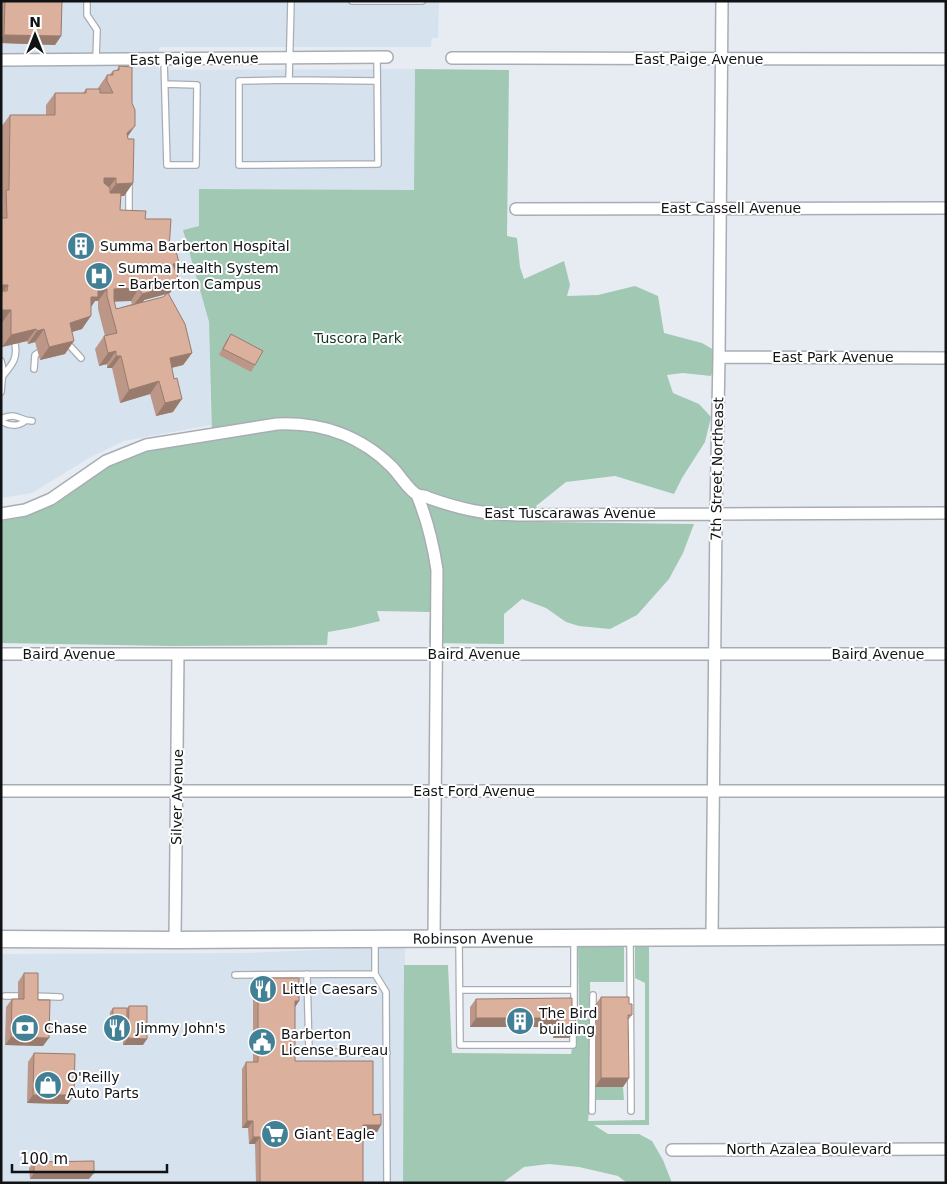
<svg xmlns="http://www.w3.org/2000/svg" width="947" height="1184" font-family="'DejaVu Sans',sans-serif">
<rect width="100%" height="100%" fill="#e7ecf3"/>
<path fill="#d7e2ef" d="M1 1H439L438 38H432L431 47H159V70L415 69 414 190 199 189V226L183 230 209 322 211 425 124 441 89 458 32 493 1 498Z
M405 946 403 1183H1V954L248 953Z"/>
<path fill="#a1c8b3" d="M415 69 509 70 507 236 517 238 520 267 524 279 564 261 570 285 567 296 598 295 635 286 658 296 664 333 702 343 719 353 711 376 683 373 667 375 673 393 699 404 711 417 705 442 682 478 674 494 615 476 566 482 536 506 543 522 694 524 683 553 669 579 637 615 610 629 579 626 566 622 546 608 522 599 504 614V644L429 643 430 612 377 611 380 621 351 628 328 632 327 645 171 646 1 643V521L23 517 56 504 67 493 113 460 149 450 212 438 209 322 183 230 199 226V189L414 190Z
M622 942 624 948V982H590L592 1088 588 1121 645 1120V983L635 978V948L637 942 649 943V1125H594L608 1134H639L652 1141 663 1160 672 1183H627L618 1176 579 1167 549 1164 524 1167 502 1183H403L404 965H448L452 1053 571 1054 579 1010 578 947 580 943Z
M595 1087H623L624 1100H595Z"/>
<g fill="none" stroke-linecap="round" stroke-linejoin="round">
<g stroke="#a8adb4" stroke-width="8">
<path id="lane" d="M87 1V15L97 30 96 60
M291 1 289 80 239 81V165L378 164 377 57
M352 1H422
M164 60 167 165H196L197 85 165 84
M289 80 377 81
M129 209V182
M1 334H2
M63 346H70L81 358
M1 361 3 369 1 392
M34 369 35 355 38 353
M2 377C11 365 18 360 15 344
M1 419C18 411 18 421 32 421
M1 421C9 426 18 427 25 421
M630 939 631 1111
M459 940 460 1045H573V1025
M307 974 309 1052 387 1053
M375 974 386 992 387 1183
M235 975 375 974V941
M460 990H574
M5 996H18
M32 996 60 997
M574 1013V940
M592 1111 593 995"/>
</g>
<g stroke="#a8adb4" stroke-width="14">
<path id="street" d="M452 58 946 59
M1 60 387 57
M516 209 946 208
M719 357 946 358
M417 495C427 519 433 543 437 570L434 938
M1 514 25 510 51 499 106 461 146 445 277 424C321 422 361 436 392 467 399 474 410 492 418 495 422 496 426 496 429 498 463 510 484 514 519 515L946 513
M1 654H946
M1 791H946
M712 936 716 514 719 357 722 1
M175 940 178 654
M672 1150 946 1149"/>
</g>
<g stroke="#a8adb4" stroke-width="19">
<g id="secondary">
<path id="s1" d="M1 939 175 940 946 936"/>
</g>
</g>
<use href="#lane" stroke="#fff" stroke-width="5.5"/>
<use href="#street" stroke="#fff" stroke-width="11"/>
<use href="#secondary" stroke="#fff" stroke-width="16"/>
</g>
<path fill="#bc9787" fill-rule="evenodd" d="M1 1H62L61 36 55 45 1 43Z
M119 66 133 183 124 196H120V210L145 219 169 249 179 263 175 269 170 293 144 300 143 302 192 353 183 365 172 368 173 412 156 416 150 394 120 403 112 368H107V364L99 366 95 349 104 336H105L98 309V301H95L91 307 82 329 72 332 65 354 40 360 35 342 28 344 27 341 2 347 1 127 10 115H46V105L55 93H83L86 89H98V88L107 75H109L113 71H116ZM114 301H131L132 304 116 309Z
M231 334 255 365 251 372 219 355 226 341Z
M24 973 38 1000 43 1046 5 1045 6 1007 12 999H18V982Z
M258 978 299 1001 295 1007V1061L373 1115 381 1125 377 1132H363V1183H256L255 1144H249L248 1128H242V1069L246 1062H253V984Z
M601 997 629 1004 632 1015 628 1020 629 1078 623 1087H595V1005Z
M476 999 572 1007 576 1029 569 1038H553V1027H470V1007Z
M129 1006 143 1045H123V1039H109L110 1012 113 1008H127Z
M34 1053 68 1104 27 1103 28 1062Z
M34 1162 89 1179H30L29 1168Z"/>
<path fill="#997b6e" d="M4 35 61 36 55 45 1 43V39Z
M135 126 126 139 127 133Z
M104 178H116L107 190H95Z
M133 183 124 196H107L116 184Z
M179 263 170 276 173 264Z
M179 280 170 293 144 300 141 305 133 306 142 294 151 288Z
M1 285H8L2 294Z
M139 288 131 301 108 302 114 289Z
M98 289H107L98 301H95L89 310 91 297Z
M1 310H11L2 323H1Z
M91 316 82 329 61 335 70 323Z
M36 329 27 341 2 347 11 335Z
M44 329 35 342 28 344 37 331Z
M74 341 65 354 40 360 49 347Z
M116 351 107 364 99 366 108 353Z
M192 353 183 365 161 370 170 358Z
M116 356H121L112 368H107Z
M159 381 150 394 120 403 129 390Z
M182 399 173 412 156 416 165 403Z
M295 1001H299L295 1007Z
M476 1018H559L553 1027H470Z
M559 1029H576L569 1038H553Z
M112 1034 127 1035 123 1039H109Z
M11 1037 49 1038 43 1046 5 1045Z
M128 1038 147 1039 143 1045H123Z
M601 1078H629L623 1087H595Z
M33 1095H74L68 1104 27 1103Z
M247 1121H253L248 1128H242Z
M363 1125H381L377 1132H359Z
M253 1137H260L255 1144H249Z
M34 1173H94L89 1179H30Z"/>
<path fill="#dbb09d" stroke="#997b6e" d="M5 1H62L61 36 4 35Z
M119 66 132 67V103L135 110V126L127 133 128 139H134L133 183 116 184V178H104V183L110 188V193H121L120 210 146 211 145 219H171L169 249 175 246 179 263 173 264 179 280 151 288 150 292 142 294 139 288 114 289V300L116 309 163 297 168 293 185 324 192 353 170 358 174 379 177 378 182 399 165 403 159 381 129 390 121 356H116V351L108 353 104 336 117 333 107 296V289H98V297H91V316L70 323 74 341 49 347 44 329 37 331 36 329 11 335V310H1L2 291H7L8 285H1V218H7L6 190H9L10 115H55V93H86V89H100V93H113L107 81V75H113V71L119 70Z
M231 334 263 351 255 365 223 349Z
M24 973H38V1000H50L49 1038 11 1037 12 999H24Z
M258 978H299V1001H295V1061H373V1115L381 1114V1125H363V1183H260V1137H253V1121H247L246 1062H258Z
M601 997H629V1004H632V1015H628L629 1078H601Z
M572 998V1007H575L576 1029H559V1018H476V999Z
M129 1006H147V1039L128 1038Z
M113 1008H127V1035L112 1034Z
M34 1053 75 1054 74 1095H33Z
M94 1161V1173H34V1162Z"/>
<defs>
<g id="building-disc" transform="scale(1.4375)"><circle r="9.5" fill="#418095" stroke="#fff"/><path d="M-4-6H4V6H1V3H-1V6H-4ZM-2.5-4.3h1.7v1.8h-1.7ZM.8-4.3h1.7v1.8H.8ZM-2.5-1h1.7V.8h-1.7ZM.8-1h1.7V.8H.8Z" fill="#fff"/></g>
<g id="hospital-disc" transform="scale(1.4375)"><circle r="9.5" fill="#418095" stroke="#fff"/><path d="M-5-5h3v3.5h4V-5h3V5h-3V1.5h-4V5h-3Z" fill="#fff"/></g>
<g id="restaurant-disc" transform="scale(1.4375)"><circle r="9.5" fill="#418095" stroke="#fff"/><path d="M-5-6h1v4h1v-4h1v4h1v-4h1v5L-1.5 .5V6h-2V.5L-5-1ZM5-6V6H3V1.5H1.5Q1.5-4 5-6Z" fill="#fff"/></g>
<g id="bank-disc" transform="scale(1.4375)"><circle r="9.5" fill="#418095" stroke="#fff"/><path d="M-6-4H6V4H-6ZM0-2.3a2.3 2.3 0 1 0 0 4.6a2.3 2.3 0 1 0 0-4.6Z" fill="#fff"/></g>
<g id="civic-disc" transform="scale(1.4375)"><circle r="9.5" fill="#418095" stroke="#fff"/><path d="M-.6-6.5H3V-4.5H.6V-3L4-1V1h2V6H-6V1h2V-1L-.6-3ZM-1.2 2.5V6h2.4V2.5Z" fill="#fff"/></g>
<g id="shop-disc" transform="scale(1.4375)"><circle r="9.5" fill="#418095" stroke="#fff"/><path d="M-5-2.5h2.3a2.7 3.5 0 0 1 5.4 0H5L5.5 6h-11ZM-1.5-2.5h3a1.5 2.3 0 0 0-3 0Z" fill="#fff"/></g>
<g id="supermarket-disc" transform="scale(1.4375)"><circle r="9.5" fill="#418095" stroke="#fff"/><path d="M-6-5.5h2.5l.6 2H6L4.5 2H-2.5L-4.4-4H-6ZM-1.5 3.2a1.3 1.3 0 1 0 .1 0ZM3 3.2a1.3 1.3 0 1 0 .1 0Z" fill="#fff"/></g>
</defs>
<g fill-rule="evenodd">
<use href="#building-disc" x="81" y="246"/>
<use href="#hospital-disc" x="99" y="276"/>
<use href="#restaurant-disc" x="263" y="989"/>
<use href="#building-disc" x="520" y="1021"/>
<use href="#bank-disc" x="25" y="1028"/>
<use href="#restaurant-disc" x="117" y="1028"/>
<use href="#civic-disc" x="262" y="1042"/>
<use href="#shop-disc" x="48" y="1085"/>
<use href="#supermarket-disc" x="275" y="1134"/>
</g>
<g text-anchor="middle" stroke-width="4" stroke-linejoin="round" paint-order="stroke">
<g font-size="14" fill="#101214" stroke="#fff">
<text transform="translate(194 59) rotate(-1)" y="5">East Paige Avenue</text>
<text x="699" y="64">East Paige Avenue</text>
<text x="731" y="213">East Cassell Avenue</text>
<text x="833" y="362">East Park Avenue</text>
<text transform="translate(717 469) rotate(-89)" y="5">7th Street Northeast</text>
<text x="570" y="518">East Tuscarawas Avenue</text>
<text x="69" y="659">Baird Avenue</text>
<text x="474" y="659">Baird Avenue</text>
<text x="878" y="659">Baird Avenue</text>
<text x="474" y="796">East Ford Avenue</text>
<text transform="translate(177 797) rotate(-89)" y="5">Silver Avenue</text>
<text dy="5" stroke="none"><textPath href="#s1" startOffset="472">Robinson Avenue</textPath></text>
<text x="809" y="1154">North Azalea Boulevard</text>
</g>
<g font-size="14" fill="#101214" stroke="#fff" text-anchor="start">
<text x="100" y="251">Summa Barberton Hospital</text>
<text x="118" y="273">Summa Health System<tspan x="118" dy="16">– Barberton Campus</tspan></text>
<text x="282" y="994">Little Caesars</text>
<text x="539" y="1018">The Bird<tspan x="539" dy="16">building</tspan></text>
<text x="44" y="1033">Chase</text>
<text x="136" y="1033">Jimmy John's</text>
<text x="281" y="1039">Barberton<tspan x="281" dy="16">License Bureau</tspan></text>
<text x="67" y="1082">O'Reilly<tspan x="67" dy="16">Auto Parts</tspan></text>
<text x="294" y="1139">Giant Eagle</text>
</g>
<g font-size="14" fill="#113625" stroke="#fff">
<text x="358" y="343">Tuscora Park</text>
</g>
</g>
<rect width="947" height="1184" fill="none" stroke="#101214" stroke-width="5"/>
<g transform="translate(35 35)" stroke="#ffffff" stroke-width="4" paint-order="stroke">
<path d="M0-4L9 19L0 12L-9 19Z" fill="#101214"/>
<text y="-8" font-size="14" font-weight="bold" text-anchor="middle" fill="#101214">N</text>
</g>
<path d="M12 1164v8h155v-8" fill="none" stroke="#101214" stroke-width="2.5"/>
<text x="20" y="1164" font-size="15" fill="#101214" stroke="#ffffff" stroke-width="4" paint-order="stroke">100 m</text>
</svg>
